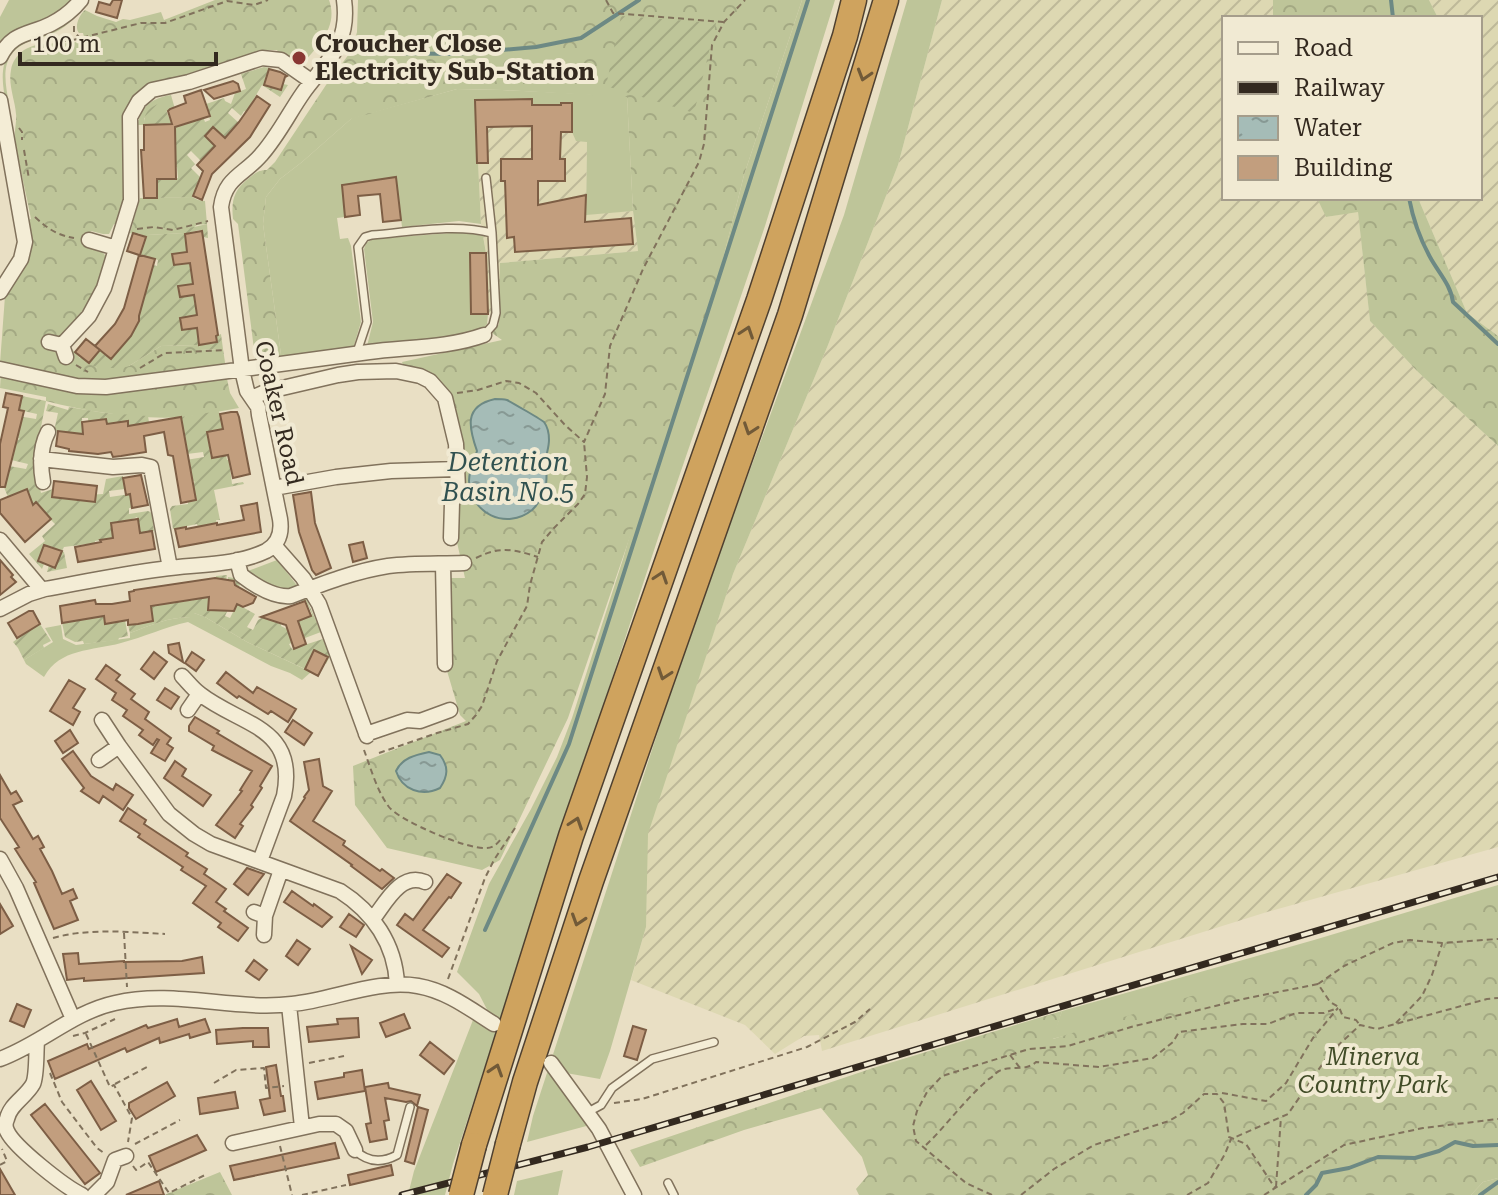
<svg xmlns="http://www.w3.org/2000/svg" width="1498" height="1195" font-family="'Roboto Serif',serif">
<defs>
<pattern id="farmland-furrows" width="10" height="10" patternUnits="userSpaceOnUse" patternTransform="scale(2)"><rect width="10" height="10" fill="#ddd8b2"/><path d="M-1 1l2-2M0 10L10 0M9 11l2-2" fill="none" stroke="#beb999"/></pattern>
<pattern id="forest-crowns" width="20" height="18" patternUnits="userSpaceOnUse" patternTransform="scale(2)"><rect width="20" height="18" fill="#bec599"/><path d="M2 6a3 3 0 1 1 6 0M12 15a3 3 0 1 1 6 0" fill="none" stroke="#a4a983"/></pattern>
<pattern id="garden-furrows" width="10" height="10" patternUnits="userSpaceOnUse" patternTransform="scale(2)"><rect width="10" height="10" fill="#bec599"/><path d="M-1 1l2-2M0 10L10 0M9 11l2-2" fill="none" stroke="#a4a983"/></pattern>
<pattern id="water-ripples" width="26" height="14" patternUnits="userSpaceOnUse" patternTransform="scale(2)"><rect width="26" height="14" fill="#a5bcb7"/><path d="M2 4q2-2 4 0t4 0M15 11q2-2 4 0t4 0" fill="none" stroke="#879994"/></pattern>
</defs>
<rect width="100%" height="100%" fill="#e9dfc4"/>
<path fill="url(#farmland-furrows)" d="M942 0H1273V18H1224V198H1317L1327 217 1358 211 1370 321 1418 372 1498 446V847L1267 912 822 1051 819 1035 804 1036 775 1054 745 1025 631 980 646 927 647 834 733 574 828 345 898 165Z
M1429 0H1498V336L1467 313 1418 198H1480V18H1438Z
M532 99 561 103 587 142 586 214 633 211 638 251 500 263V313L471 314 470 253 486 252 481 224 475 100Z"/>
<path fill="#bec599" d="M9 0H73L57 14 10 35 0 41V17Z
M802 0H835L765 226 658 538 453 1164 445 1195H408L414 1171 473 1020 494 1023 479 994 457 972 489 884 531 809 557 757 572 718 623 559 644 486 718 279 744 175Z
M907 0H942L898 165 828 345 733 574 648 834 646 927 610 1051 600 1079 566 1073 590 1125 527 1142 533 1116 691 630 844 215Z
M76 12C74 20 70 22 64 27 53 35 41 37 28 42 0 54 4 78 9 103H6C2 83 0 68 10 49Z
M457 89 502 90 627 96 633 211 586 215 587 142 576 141 572 132V104L532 105 531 99 475 100 481 224 459 221 402 227 396 177 342 185 345 217 337 218 340 239 348 238 351 246 361 322 352 352 282 362 263 224 266 197 280 179 302 162 352 118Z
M171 95 175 109 144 118V125H138C140 106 153 98 171 95Z
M464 232 483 236 486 253 470 254 471 314H488L487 324 481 331 446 338 367 346 373 322 364 249 366 243 373 239Z
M277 560 299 588C279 595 262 582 245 572Z
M194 613 205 617 247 642 311 672 302 680 290 673 271 666 188 622C165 627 144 637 121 643 92 651 60 648 44 677L26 664 24 660 53 642 45 628 61 625 63 639 76 645 130 638V633C151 625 171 616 194 617Z
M1498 885V926L1052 1039 1062 1011 1314 940Z
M563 1170 558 1195H514L517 1181Z
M1498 1178V1195H1471L1483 1182Z"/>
<path fill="url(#forest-crowns)" d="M215 0H329C339 28 317 46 301 66L280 55 277 50H265L261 53 139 93 126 197 118 224H114L109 234H103L91 231 87 241 102 251 106 257 94 299 69 346 80 358H84L97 368 129 366 161 346 199 345 201 350 223 349 226 369 96 385 0 363 5 296 28 220 31 219C26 192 19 165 15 139 14 130 17 122 16 114 15 100 8 85 11 70 12 62 17 55 24 50 42 39 64 47 85 40L83 33H79C74 27 79 15 85 10L97 16 116 22 123 19 130 20 161 12 164 20Z
M358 0H802L744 175 718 279 568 718 500 860 482 870 387 848 355 805 353 766 466 721 460 715 445 664 448 578H465L456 538 458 489 445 398 406 372 402 362 502 340 492 333 499 324 500 263 638 251 633 211 627 97 502 90 457 89 351 119 302 162 280 179 266 197 263 224 282 362 256 365 238 224 233 219C231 200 234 190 249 178 256 173 258 170 267 170L275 162 326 85 352 50 357 32Z
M1273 0H1429L1438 18H1273Z
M192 197 198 200 205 201 207 224 197 225 185 233 147 235 146 237 138 233 137 235 130 233 140 198Z
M1317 198H1418L1467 313 1498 336V446L1418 372 1370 321 1358 212 1326 217Z
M1 372 75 389 226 374 230 393 239 408C220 411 202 415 183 417 140 420 88 412 46 401V397L0 388Z
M1498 901V1178L1483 1182 1471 1195H859L856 1189 868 1175 862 1157 821 1108 744 1130 640 1167 630 1150 873 1068 1062 1011 1053 1039Z
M220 1172 232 1195H164Z"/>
<path fill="url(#garden-furrows)" d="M621 16 716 23 694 113 606 86Z
M264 67 269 68 264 85 280 90 283 84 288 85 280 97 262 85 246 112 244 111 241 116 232 108 228 113 239 123 225 138 213 127 205 135 215 146 201 161 191 151 187 155 195 164 191 168 200 177 192 197 157 198V179L178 178 177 167H160L175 149 176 144 157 125H144C144 111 150 107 163 102L173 128 186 124 200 108 205 122 210 120 206 104 224 98 225 101 231 104 235 93 246 89 241 74Z
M207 224 208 238 203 237 202 231 199 230 185 234 187 252 172 254 174 265 190 263 193 284 178 287 180 297 194 296 200 345 216 343V336L221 334 223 349 200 350 199 345 161 346 129 366 122 368H97L89 363 100 350 112 359 115 354 106 347 108 345 117 352 139 321V316L124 308 125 304 141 308 147 289 131 284 132 280 147 285 145 263 157 266 158 260 140 255 146 235 184 233 185 229Z
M22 396 46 401 34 464 41 493 53 489 52 497 103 494 106 479 123 476 125 489 109 491 110 497 130 494 132 508H129V514L148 511 152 513 154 531 140 533 137 517 132 519 134 534 119 537 117 522 111 523 113 538 95 541V543L64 547 62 551 64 552 67 568 47 572 49 565 56 567 61 551 44 545 38 561 44 564 42 569 29 554 45 541 42 536 55 524 51 520 39 530 28 517 40 507 37 502 24 513 27 489 8 497 3 485 9 466 26 469 28 464 3 458V456L13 458 17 440 20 439 18 438 22 419 12 415 36 419 37 414 19 410Z
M48 404 68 410 69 407 105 413 148 416 149 422 143 424 130 438 128 422 109 438 106 419H100L89 437 88 418H82L83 435 69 449H67L69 433 54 431 58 413 46 411Z
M219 411 223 429 207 433 211 458 226 455 227 460H229L232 484 243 482 244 484 214 490 220 520H216L217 523 198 527 197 524 173 529 170 509 172 506 188 504V502L196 500 193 483 195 482 192 480 189 463 180 461 204 457 203 452 187 454 181 417Z
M227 575 226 580 232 599 236 583 234 581 228 579V577L239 579 241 582 225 616 230 618 237 604 255 614 247 627 253 630 258 620 263 617 281 624V626L287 629 291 640 298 621 312 614 306 601 302 602 300 598 305 596 321 632 289 644 292 649 323 639 330 656 326 664 325 663 327 656 314 651 305 669 247 642 205 617 194 613V617C171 616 151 625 130 633L128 625 153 620 151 605 188 599 189 601 207 597 215 610 216 576Z
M103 614 105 624 125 620 128 636 119 638 118 640 84 644 83 641 75 642 65 637 62 623Z
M40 624 51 641 43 645 44 648 24 660 18 648 13 642 17 639V638Z"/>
<path fill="url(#water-ripples)" stroke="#6d8984" stroke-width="2" d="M495 399C499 399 503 399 507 400 511 402 542 420 544 422 547 426 549 434 549 440 549 446 547 452 546 458 546 468 548 479 545 489 542 496 538 505 532 510 506 531 470 513 469 481 469 470 474 460 477 451 469 428 463 406 495 399Z
M429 752 440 755C449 767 448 776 440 788 422 797 402 790 396 771 402 758 415 755 429 752Z"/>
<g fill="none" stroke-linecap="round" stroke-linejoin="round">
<path stroke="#6d8984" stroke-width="4" d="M1391 0 1393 18
M365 50 380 53 455 54 536 47 581 38 639 0
M1409 198C1413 219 1420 239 1430 257 1438 272 1451 285 1453 302L1498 344
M485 930 569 744 808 0
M1306 1195 1316 1185 1322 1173 1349 1168 1378 1157 1415 1158 1439 1151 1455 1142 1473 1146 1498 1145
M1480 1195 1498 1182"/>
</g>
<path fill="#c29e7e" stroke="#7d5e45" stroke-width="2" d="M113 0H122L117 18 96 12 99 2 110 5Z
M269 69 280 72 287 76 285 77 281 90 264 85Z
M233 81 238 84 240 91 214 99 204 90Z
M201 90 210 116 175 127 176 179H157V198H144L141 150H144V125L172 124 168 111 170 109 186 103 184 96Z
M257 96 270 105 250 137 212 174 202 200 193 196 203 171 197 165 215 146 205 136 213 127 225 138 239 122Z
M532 99V105H561V103H572V132H561L560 159H565V181H538V205L586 195 585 222 631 218 633 244 515 252 514 237 507 238 505 181H501V159H532V126L487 127 488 163H477L475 100Z
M396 177 401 220 383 222 380 194 358 196 360 215 345 217 342 185Z
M202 231 218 335 216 336 217 342 199 345 197 328 182 330 180 318 197 315 194 295 180 297 178 286 193 284 190 263 174 265 172 254 187 252 185 234Z
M133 233 146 237 140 255 155 259 139 316V321L131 336 111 359 95 346 115 324 124 308 139 255 127 251Z
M470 253H486L488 314H471Z
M86 339 100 350 89 363 75 352Z
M6 393 22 396 19 410 24 411 5 487H0V444L8 408 3 407Z
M231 412H237L239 417 250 474 233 478 228 455 212 458 207 432 223 429 220 414Z
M181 417 196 500 181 503 173 456 168 455 164 432 144 436 146 452 121 456 113 457 111 452 98 454 69 451V449L56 446 58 431 83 434 82 422 106 419 107 424 128 421V426Z
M141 475 148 505 132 508 130 494 126 495 123 478Z
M54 481 97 486 95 502 52 497Z
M27 489 33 505 36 502 51 519 25 542 0 513V500Z
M311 492 315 523 331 568 316 575 312 570 299 532 293 495Z
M257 503 261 532 179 547 175 529 186 527V529L217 523V525L244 520 241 506Z
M138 519 140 533 152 531 155 549 78 562 75 547 101 542 100 540 113 538 111 523Z
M363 542 367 558 353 562 349 545Z
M44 545 62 551 55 568 38 561Z
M0 560 13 575 11 577 16 582 0 595Z
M215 578 234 581 235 585 256 597 253 603 243 607 237 604 234 611 208 610 209 597 151 606 153 621 138 624 128 625V620L105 624 104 616 62 623 60 606 95 600 96 604H112L130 601 129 592 134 591V590Z
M305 601 311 616 298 621 306 644 294 649 286 625 261 617Z
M29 611H33L40 624 17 638 8 623Z
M179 643 183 662 169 653 168 645Z
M314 650 328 657 318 676 305 669Z
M154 652 167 662 154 679 141 669Z
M192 652 204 660 196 671 185 663Z
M106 665 120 675 116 680 135 694 131 699 149 712 145 719 171 738 167 744 173 748 165 761 151 753 159 740 157 739 153 745 139 735 143 730 123 716 127 710 112 700 116 693 96 679Z
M226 672 253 693 257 687 296 709 288 722 271 711 268 714 239 696 237 698 217 683Z
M69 680 85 689 73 708 80 712 73 725 50 711Z
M165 688 179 697 171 709 157 700Z
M195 717 219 731 217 733 272 766 260 786 262 788 251 805 253 807 240 824 243 826 235 838 216 825 242 791 240 790 252 771 212 750 214 746 189 731V726Z
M293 720 312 733 304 745 285 732Z
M70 730 78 743 63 753 55 741Z
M73 751 91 776 113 790 116 784 133 795 123 810 103 796 99 803 81 791 84 788 62 759Z
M319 759 323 786 332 791 313 821 345 841 343 845 380 871 382 869 394 878 382 889 351 866 352 865 290 821 305 798 304 797 309 790 304 762Z
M175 761 186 769 182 776 211 795 203 806 164 778Z
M0 775 11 794 16 791 22 801 13 805 33 839 38 836 44 847 40 849 52 871 62 894 73 889 77 898 70 901 78 920 54 929 34 883 36 882 15 849 19 847 0 818Z
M128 808 146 820 144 824 188 853 186 856 207 869 204 874 226 889 216 902 226 909 224 911 248 928 238 941 218 927 221 923 193 903 206 886 181 870 183 867 138 837 140 834 120 821Z
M247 868 264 874 248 895 234 884Z
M447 874 461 883 451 898 449 897 423 930 449 948 442 957 397 925 405 914 413 920Z
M292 891 313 906 314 904 332 917 322 927 284 902Z
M0 904 13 926 0 934Z
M349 914 364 925 356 937 340 927Z
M297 940 310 949 298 965 286 956Z
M351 946 372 960 362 974Z
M78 953 79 964 124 961V962L182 961 202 957 204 973 84 981V978L67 980 63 954Z
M254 960 267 970 259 980 246 971Z
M17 1004 31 1010 24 1027 10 1021Z
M404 1014 410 1028 386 1037 380 1023Z
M358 1018 359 1037 309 1042 307 1027 338 1024 337 1019Z
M177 1019 179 1027 205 1019 210 1032 190 1038 189 1034 160 1043 159 1038 127 1052 125 1048 55 1079 48 1061 87 1044 89 1049 146 1025 148 1028Z
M633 1026 646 1030 637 1060 624 1056Z
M243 1028H268L269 1047H253V1041L217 1044 216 1030Z
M430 1042 454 1061 444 1074 420 1055Z
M276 1065 281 1096H283L285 1111 264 1115 260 1100 270 1098 266 1067Z
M362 1070 365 1091 318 1099 315 1082 344 1077V1073Z
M91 1081 116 1121 101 1130 77 1090Z
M167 1082 175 1096 136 1119 129 1108V1103Z
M388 1083 389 1088 420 1095 417 1106 411 1101 406 1102 385 1098 389 1120 384 1121 387 1139 370 1142 366 1124 371 1123 365 1087Z
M235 1092 238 1108 200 1114 198 1098Z
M45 1104 100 1173 85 1184 31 1115Z
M418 1107 428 1110 414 1164 405 1161Z
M197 1135 206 1150 156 1172 149 1156Z
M335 1143 339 1158 234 1180 230 1166Z
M391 1165 393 1175 350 1185 348 1175Z
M0 1169 15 1195H0Z
M159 1181 164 1195H126Z"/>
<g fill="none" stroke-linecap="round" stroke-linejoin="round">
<g stroke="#81725c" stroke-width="10">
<path id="service" d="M486 178 492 233
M357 352 367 322 358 247 365 237 372 235C410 232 455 223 492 233L496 313 493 325 484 335
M588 1112 601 1105 612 1088 652 1059 714 1042
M355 1150C368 1163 382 1163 397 1155L410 1107
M668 1183 674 1195"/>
</g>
<g stroke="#81725c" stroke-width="17">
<path id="minor" d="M0 57C12 32 29 35 51 24 63 18 73 10 81 0
M0 100 25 242 21 259 0 292
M89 240 116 248
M49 342 62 345 66 357
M62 345 89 316 104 288 131 200 130 117 139 101 152 90 189 82 262 58 281 60 311 81
M0 369 77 386 106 387C194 376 281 364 369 352 407 347 448 348 484 335
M252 398 265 392 338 375 358 372 396 371 420 376 430 381 445 398 456 444 458 489 452 503 451 538
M41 459 113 467 142 465 151 467 170 568
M43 482C40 465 40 447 48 432
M274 488 336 477 391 471 457 469
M0 540 42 590
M274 545 303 578 319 604 367 736
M237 560 241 575C254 585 274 598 291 596 322 584 355 571 388 566 413 563 439 564 464 563
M443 564 445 664
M0 609 29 594 45 589C84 582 123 574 162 569 196 564 235 566 266 551 279 544 282 532 280 519L259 415 258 407 247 391 242 370 221 207C225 177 244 175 261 155 278 136 289 113 303 93 314 77 332 60 339 43 345 29 346 14 344 0
M182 676C188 682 193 689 200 694 241 726 298 726 284 796L260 861
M188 710 199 694
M102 720 119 746 169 814 194 834 211 844 340 891C373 912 395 944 397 984
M366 734 407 720 420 721 450 710
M99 760 119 746
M0 859 16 888 73 1019
M254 912 265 916 281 870
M373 919C386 902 401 872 425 882
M264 935 265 916
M289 1005 302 1127
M37 1041C36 1052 37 1076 33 1084 26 1097 10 1104 7 1119 5 1123 5 1127 7 1131 14 1147 65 1187 82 1195
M0 1059C41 1044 73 1012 115 1003 174 989 233 1011 292 1004 334 1000 376 979 418 986 447 991 470 1009 494 1024
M551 1063 599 1129 634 1195
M233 1143 319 1124H336L346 1131 355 1150
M94 1195 107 1182 115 1160 126 1156"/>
</g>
<g stroke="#4f4030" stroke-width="27">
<path id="motorway" d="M508 1144 525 1082 591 881 790 315 886 0
M474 1145 571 836 759 300 845 36 854 0"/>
</g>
<path stroke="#81725c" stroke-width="2" stroke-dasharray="6 4" stroke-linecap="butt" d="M606 0 613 13 723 22
M74 26V32L79 37
M53 40 59 42 73 40 141 23H165L227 1 254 5 268 0
M19 128 22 132V140
M24 150 29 179
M35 217C48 229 57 235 74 238
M137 229 154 227 173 230 208 221
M76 365 88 372
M140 368 165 353 225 350
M457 393 478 390 506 381 519 383 536 393 565 425 584 442 605 394 610 346 643 269 699 162 704 144 712 45 724 22 745 0
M476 558C500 546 513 549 538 557
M364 750C371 769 377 791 389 807 400 821 468 850 486 848 493 848 497 844 501 839
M379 753 437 733 468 724 476 715 482 706 497 661 527 606 530 585 542 542 554 528 578 504 585 494 587 477 584 442
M124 933 127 987
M53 938C88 928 129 932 165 934
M448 979 485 878 494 860 517 825
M1318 984 1344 966 1393 943 1410 940 1442 943 1498 939
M1396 1023 1422 996 1432 975 1442 944
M86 1034 110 1087 114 1085 132 1118 128 1142
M73 1036 85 1033 115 1019
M1010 1055 1020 1068
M309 1063 344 1056
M50 1073 62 1102 97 1148 104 1153
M214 1083 236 1070 264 1068 266 1088 284 1086
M115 1084 147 1067
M1222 1093 1266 1101 1286 1083 1313 1038 1338 1008
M614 1103 642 1099 807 1047 855 1022 870 1009
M135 1144 180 1120
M926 1145C948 1124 965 1099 989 1079 993 1077 995 1073 999 1071 1011 1065 1025 1072 1036 1062L1099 1067 1153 1058 1173 1042 1179 1032 1243 1024H1268L1296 1013H1324L1338 1008
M280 1146 292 1195
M0 1165 7 1161 2 1149
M133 1166 136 1170 148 1162 169 1193 205 1175
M1276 1187 1281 1117
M302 1195 346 1185
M992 1195 966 1183 916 1141 913 1126 917 1111 927 1092 942 1076 1029 1049 1068 1046 1131 1027 1243 999 1318 984 1330 1002 1339 1007 1343 1017 1356 1020 1360 1025
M1021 1195 1054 1169 1094 1145 1169 1121 1183 1113 1204 1094H1217L1224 1103 1229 1137 1246 1144 1275 1188
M1187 1195 1208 1183 1225 1154 1231 1139 1288 1114 1330 1053 1360 1025 1377 1029 1487 999 1498 998
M1264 1195 1344 1145 1423 1128 1498 1119"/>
<use href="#service" stroke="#f4edd6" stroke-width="7"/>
<use href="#minor" stroke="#f4edd6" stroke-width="14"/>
<use href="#motorway" stroke="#cfa35e" stroke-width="24"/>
<g stroke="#33291f" stroke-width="7">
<path id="rail" d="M402 1195 588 1147 1498 877"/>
</g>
<use href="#rail" stroke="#f1ead3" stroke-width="4" stroke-dasharray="12" stroke-linecap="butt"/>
<g stroke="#4f4030" stroke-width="27" stroke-linecap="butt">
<path id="motorway-bridge" d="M461 1195 474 1145
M495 1195 508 1144"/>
</g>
<use href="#motorway-bridge" stroke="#cfa35e" stroke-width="24"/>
</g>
<defs><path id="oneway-chevron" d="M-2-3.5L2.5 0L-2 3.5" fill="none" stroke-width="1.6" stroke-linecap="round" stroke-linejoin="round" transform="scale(2)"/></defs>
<g stroke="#715a38">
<use href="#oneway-chevron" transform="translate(864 75) rotate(107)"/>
<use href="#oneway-chevron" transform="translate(747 332) rotate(-71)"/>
<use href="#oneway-chevron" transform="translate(750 429) rotate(109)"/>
<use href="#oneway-chevron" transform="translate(661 577) rotate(-71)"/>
<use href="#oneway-chevron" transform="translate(664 674) rotate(109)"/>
<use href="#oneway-chevron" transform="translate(576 823) rotate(-71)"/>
<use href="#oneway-chevron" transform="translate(578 920) rotate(108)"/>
<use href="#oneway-chevron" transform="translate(496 1070) rotate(-72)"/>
</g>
<circle fill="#893733" stroke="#f1ead3" stroke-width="3" cx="299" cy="58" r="8"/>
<g text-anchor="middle" stroke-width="8" stroke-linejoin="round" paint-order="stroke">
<g font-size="24" font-weight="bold" fill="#33291f" stroke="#f1ead3" text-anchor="start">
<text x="315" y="52">Croucher Close<tspan x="315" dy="28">Electricity Sub-Station</tspan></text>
</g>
<g font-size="24" fill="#33291f" stroke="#f1ead3">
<text transform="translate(279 413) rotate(77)" y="8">Coaker Road</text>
</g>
<g font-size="24" font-style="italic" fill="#424d28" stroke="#f1ead3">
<text x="1373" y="1065">Minerva<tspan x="1373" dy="28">Country Park</tspan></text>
</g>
<g font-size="26" font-style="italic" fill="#305150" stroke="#f1ead3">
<text x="508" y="471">Detention<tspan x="508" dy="30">Basin No.5</tspan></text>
</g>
</g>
<rect x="1222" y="16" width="260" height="184" fill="#f1ead3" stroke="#a59d8b" stroke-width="2"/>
<rect x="1238" y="42" width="40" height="12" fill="#f4edd6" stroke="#a59d8b" stroke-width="2"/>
<text x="1294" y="56" font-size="24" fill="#33291f">Road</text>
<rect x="1238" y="82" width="40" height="12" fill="#33291f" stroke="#a59d8b" stroke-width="2"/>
<text x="1294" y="96" font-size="24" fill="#33291f">Railway</text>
<rect x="1238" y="116" width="40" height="24" fill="url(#water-ripples)" stroke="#a59d8b" stroke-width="2"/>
<text x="1294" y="136" font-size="24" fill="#33291f">Water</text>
<rect x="1238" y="156" width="40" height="24" fill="#c29e7e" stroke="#a59d8b" stroke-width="2"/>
<text x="1294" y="176" font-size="24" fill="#33291f">Building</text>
<path d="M20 52v12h196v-12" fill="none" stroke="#33291f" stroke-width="4"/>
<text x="32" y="52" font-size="24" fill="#33291f" stroke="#f1ead3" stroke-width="6" paint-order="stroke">100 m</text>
</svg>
